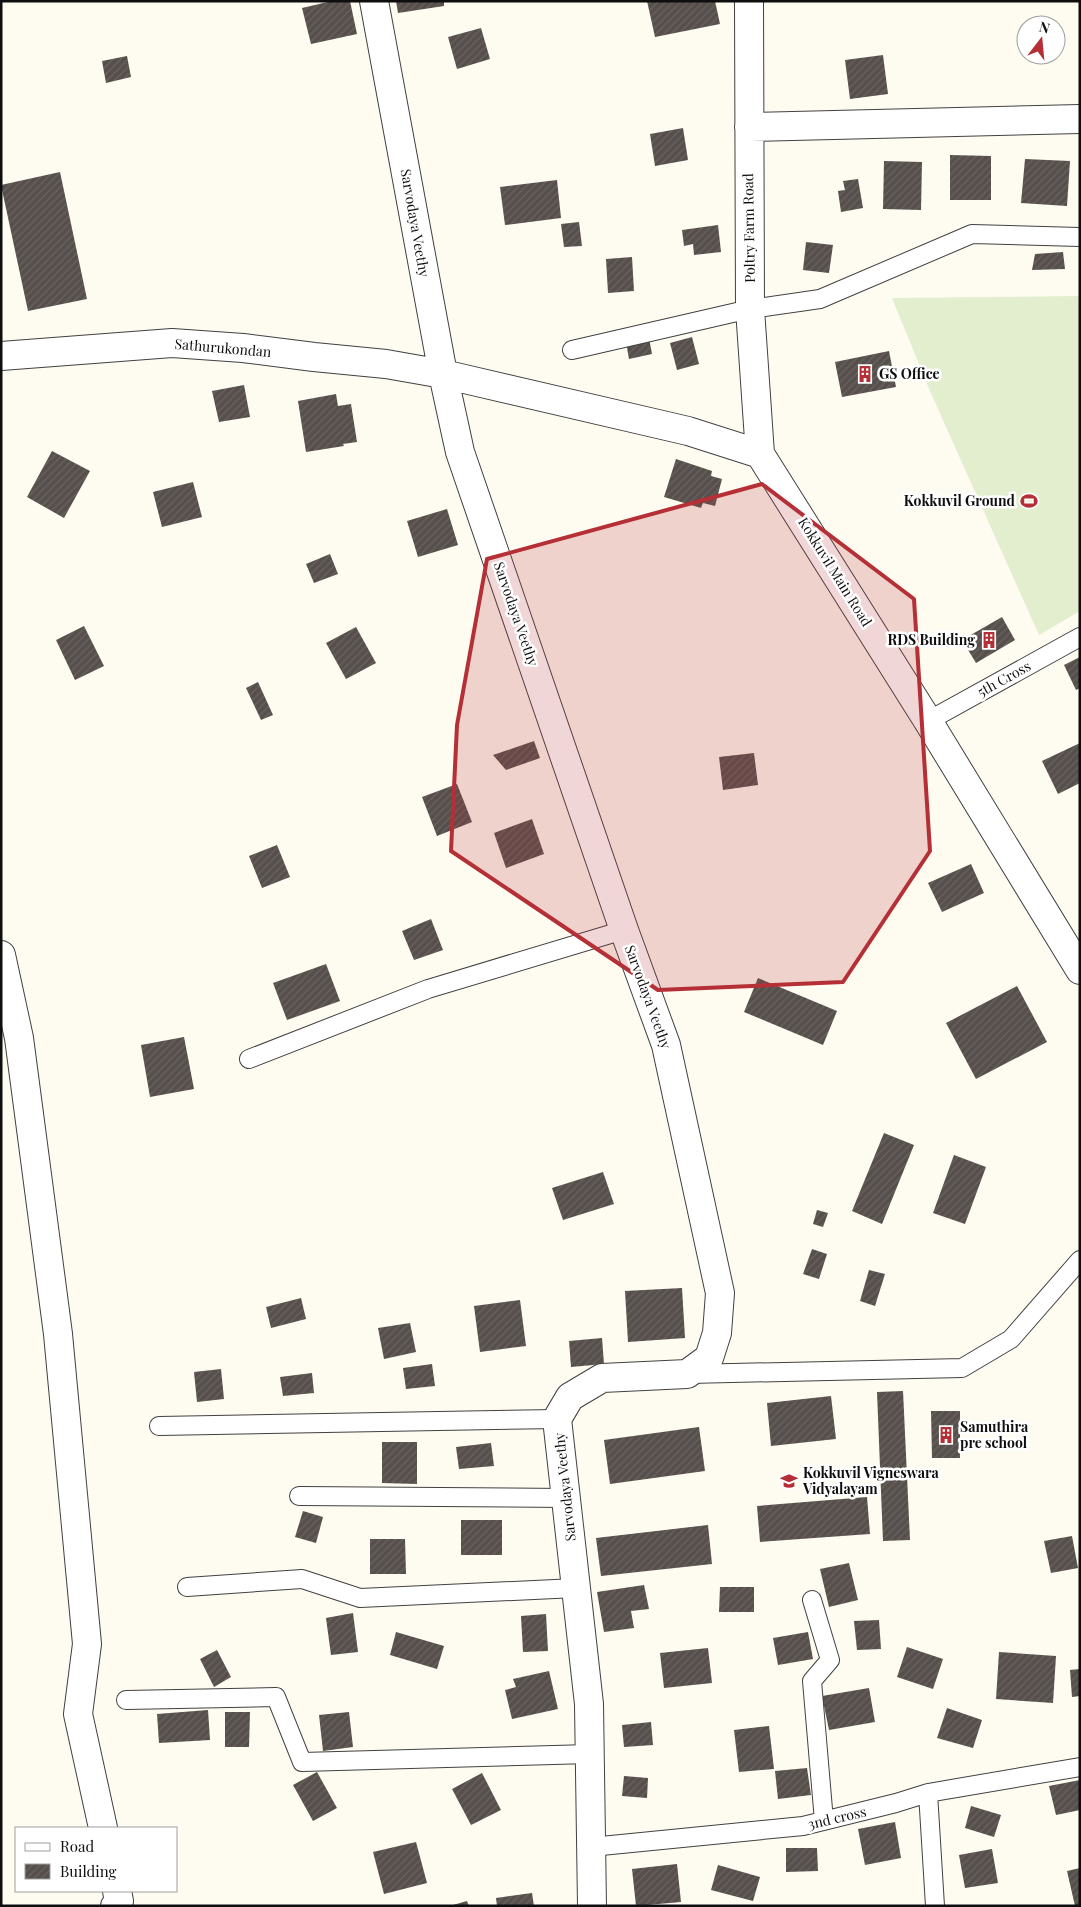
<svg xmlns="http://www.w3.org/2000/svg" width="1081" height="1907" font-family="'Playfair Display',serif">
<defs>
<pattern id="building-hatch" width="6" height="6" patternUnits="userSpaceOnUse" patternTransform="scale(1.25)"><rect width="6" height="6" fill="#564f4b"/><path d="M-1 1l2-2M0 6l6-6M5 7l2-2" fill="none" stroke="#696461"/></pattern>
</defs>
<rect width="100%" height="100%" fill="#fefbf0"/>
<path fill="#e2eecd" d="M1080 296V611L1039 635 930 391 892 298Z"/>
<path fill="url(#building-hatch)" d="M332 1H350L357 34 311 44 302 8Z
M396 1H444V6L398 13Z
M647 1H715L720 24 655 37Z
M481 28 490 59 457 69 448 37Z
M883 55 888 94 850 99 845 60Z
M127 56 131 77 106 83 102 61Z
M683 128 688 160 655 166 650 134Z
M950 155 991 156V200H950Z
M1025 159 1070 161 1067 206 1021 203Z
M884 161 922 162 921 210 883 209Z
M60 172 87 299 28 311 1 185Z
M858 179 863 208 841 212 838 191 845 190 843 181Z
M557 180 561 218 505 225 500 187Z
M579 222 582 246 564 247 561 224Z
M718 225 721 252 694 255 693 244 684 246 682 230Z
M806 242 833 245 829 273 803 270Z
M1063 252 1065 269 1032 270 1035 254Z
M632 257 634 291 608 293 606 259Z
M692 337 699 364 677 370 670 343Z
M649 338 652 354 629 359 626 342Z
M889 351 896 387 842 397 835 362Z
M244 385 250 417 219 422 212 391Z
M336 394 338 406 351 404 357 442 343 444 344 446 306 452 298 401Z
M52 451 90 471 64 518 27 497Z
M676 459 712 471 711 476 722 479 715 506 703 503 701 508 664 497Z
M193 482 202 517 162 527 153 492Z
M447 509 458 545 418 557 407 521Z
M330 554 338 574 314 583 306 564Z
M1002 617 1015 640 976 663 962 640Z
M84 626 104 666 75 680 56 640Z
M356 627 376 663 346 679 326 643Z
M1080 657V688L1076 690 1064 665Z
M258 682 273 715 261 720 246 688Z
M534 741 540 758 506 770 493 755Z
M1080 743V783L1058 794 1042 761Z
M754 753 758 785 723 790 719 757Z
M457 784 472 822 437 836 422 797Z
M532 819 544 854 506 868 494 833Z
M277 845 290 877 262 888 249 856Z
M971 864 984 893 942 912 928 883Z
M431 919 443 950 414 960 402 931Z
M326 964 340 1001 287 1020 273 983Z
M758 978 837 1011 823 1045 744 1012Z
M1017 986 1047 1042 976 1079 946 1023Z
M184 1037 194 1089 150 1097 141 1045Z
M884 1133 914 1145 882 1224 852 1211Z
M954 1155 986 1167 965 1224 933 1213Z
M603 1172 614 1204 563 1220 552 1188Z
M817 1210 828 1213 823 1227 813 1224Z
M812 1249 827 1254 819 1279 803 1274Z
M869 1270 885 1274 875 1306 860 1301Z
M682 1288 685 1338 628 1342 625 1291Z
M301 1298 306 1319 271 1328 266 1307Z
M520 1300 526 1346 480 1352 474 1306Z
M410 1323 416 1352 384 1359 378 1328Z
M602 1338 604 1364 571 1367 569 1341Z
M432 1364 435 1386 406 1389 403 1368Z
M221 1369 224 1399 197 1402 194 1372Z
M312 1373 314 1393 283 1396 280 1377Z
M903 1391 910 1540 883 1541 877 1392Z
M831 1396 836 1439 771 1446 767 1403Z
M931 1411H960V1458H932Z
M699 1427 705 1471 610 1484 604 1440Z
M382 1442H417V1484L382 1483Z
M491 1443 494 1466 459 1469 456 1447Z
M867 1497 870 1534 760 1542 757 1506Z
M303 1511 323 1517 316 1543 295 1537Z
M461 1520H502V1555H461Z
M708 1525 712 1564 601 1576 596 1538Z
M1072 1536 1078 1568 1051 1573 1044 1541Z
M370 1539H405L406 1574H370Z
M849 1563 858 1600 829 1607 820 1569Z
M644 1585 649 1609 631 1611 634 1628 604 1632 597 1592Z
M720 1587H754V1612H719Z
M353 1613 358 1652 331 1655 326 1618Z
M546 1614 548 1651 523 1652 521 1616Z
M879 1620 881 1649 857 1650 854 1621Z
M396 1632 444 1646 437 1669 390 1655Z
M808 1632 813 1659 778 1665 773 1638Z
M907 1647 943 1659 933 1689 897 1677Z
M708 1648 712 1683 664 1688 660 1653Z
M217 1650 231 1677 214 1687 200 1659Z
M999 1652 1056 1656 1053 1703 996 1699Z
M1080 1669V1696L1072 1697 1070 1670Z
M549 1671 558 1709 512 1719 505 1690 516 1687 513 1679Z
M869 1688 875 1722 829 1730 822 1696Z
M947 1708 982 1720 973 1748 937 1738Z
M208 1710 210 1740 159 1743 157 1714Z
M225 1712H250L249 1747H225Z
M349 1712 353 1747 323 1751 319 1715Z
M651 1722 653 1745 624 1747 622 1725Z
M769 1726 774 1769 739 1772 734 1730Z
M807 1768 811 1795 778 1799 775 1771Z
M317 1772 337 1808 313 1821 293 1785Z
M482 1773 501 1810 471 1825 452 1789Z
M624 1776 648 1778 647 1798 622 1796Z
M1080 1780V1810L1056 1815 1049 1786Z
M971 1806 1001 1815 994 1837 965 1828Z
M895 1822 901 1858 865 1865 858 1829Z
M416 1842 427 1883 384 1894 373 1852Z
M786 1848H817L818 1871 786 1872Z
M992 1849 998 1883 965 1888 959 1855Z
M677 1864 681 1902 636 1906 632 1869Z
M718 1865 760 1877 753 1901 711 1890Z
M1080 1868V1906H1075L1067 1871Z
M532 1893 534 1906H497L496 1898Z
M467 1901 469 1906H453V1905Z"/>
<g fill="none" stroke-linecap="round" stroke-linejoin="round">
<g stroke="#414141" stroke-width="20">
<path id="lane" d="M572 350 750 309 820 299 972 234 1080 237
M928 721 1080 637
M249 1059 428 989 624 930
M688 1374 962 1368 1011 1339 1080 1260
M159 1426 557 1419
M299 1496 566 1498
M187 1587 302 1579 360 1598 576 1588
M812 1600 830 1660 812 1681 824 1821
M126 1700 276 1697 302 1762 590 1754
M928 1793 935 1906
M591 1847 803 1826 896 1803 928 1793 1080 1767"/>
</g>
<g stroke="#414141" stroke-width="30">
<path id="street" d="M374 1 443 374 460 452 624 930 666 1045 720 1293 717 1333 709 1358 687 1374 602 1378 570 1397 557 1419 589 1704 592 1906
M749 1 750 309 760 454
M749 127 1080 119
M1 356 172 343 243 348 314 357 386 364 443 374 688 431 760 454 928 721 1080 970
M1 955 19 1038 58 1334 87 1644 78 1714 103 1828
M115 1906 119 1901 117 1891"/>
</g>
<use href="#lane" stroke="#fff" stroke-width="18"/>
<use href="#street" stroke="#fff" stroke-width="28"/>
</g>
<path fill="#b43036" fill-opacity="0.2" stroke="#b43036" stroke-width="4" stroke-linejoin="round" d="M762 484 914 599 930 851 843 982 658 990 451 851 457 725 487 559Z"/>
<defs>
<g id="building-bare" transform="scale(1.35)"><path d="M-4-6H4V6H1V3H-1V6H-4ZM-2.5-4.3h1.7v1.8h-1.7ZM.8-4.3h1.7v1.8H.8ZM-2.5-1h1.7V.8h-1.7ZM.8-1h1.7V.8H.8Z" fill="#b43036" stroke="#fff" stroke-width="2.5" paint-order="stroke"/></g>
<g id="stadium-bare" transform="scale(1.35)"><path d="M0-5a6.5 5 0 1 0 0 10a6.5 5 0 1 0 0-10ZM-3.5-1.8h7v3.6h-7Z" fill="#b43036" stroke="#fff" stroke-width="2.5" paint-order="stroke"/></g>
<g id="school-bare" transform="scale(1.35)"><path d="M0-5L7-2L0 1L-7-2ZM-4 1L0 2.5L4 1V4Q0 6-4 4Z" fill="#b43036" stroke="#fff" stroke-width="2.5" paint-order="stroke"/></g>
</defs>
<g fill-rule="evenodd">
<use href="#building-bare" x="865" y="374"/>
<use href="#stadium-bare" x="1029" y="501"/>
<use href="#building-bare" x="989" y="640"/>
<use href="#building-bare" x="946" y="1435"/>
<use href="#school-bare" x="789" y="1481"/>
</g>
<g text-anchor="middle" stroke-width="5" stroke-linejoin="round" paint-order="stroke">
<g font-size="14" fill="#0e0e0e" stroke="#fff">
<text transform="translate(415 223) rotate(80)" y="5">Sarvodaya Veethy</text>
<text transform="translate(749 228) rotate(-91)" y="5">Poltry Farm Road</text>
<text transform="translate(223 348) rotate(5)" y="5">Sathurukondan</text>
<text transform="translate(835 572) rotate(58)" y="5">Kokkuvil Main Road</text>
<text transform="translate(516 614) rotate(71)" y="5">Sarvodaya Veethy</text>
<text transform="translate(1004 679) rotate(-29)" y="5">5th Cross</text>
<text transform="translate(648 997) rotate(70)" y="5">Sarvodaya Veethy</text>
<text transform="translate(565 1487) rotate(-96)" y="5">Sarvodaya Veethy</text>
<text transform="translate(837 1818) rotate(-13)" y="5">3nd cross</text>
</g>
<g font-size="14" font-weight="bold" fill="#0e0e0e" stroke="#fff" text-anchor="start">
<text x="879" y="379">GS Office</text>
<text x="1015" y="506" text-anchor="end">Kokkuvil Ground</text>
<text x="975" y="645" text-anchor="end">RDS Building</text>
<text x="960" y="1432">Samuthira<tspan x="960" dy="16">pre school</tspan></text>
<text x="803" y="1478">Kokkuvil Vigneswara<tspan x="803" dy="16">Vidyalayam</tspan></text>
</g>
</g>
<rect width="1081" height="1907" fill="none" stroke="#0e0e0e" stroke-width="5"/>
<rect x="15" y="1827" width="162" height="65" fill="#ffffff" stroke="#9f9f9f"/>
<rect x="25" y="1843" width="25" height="8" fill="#ffffff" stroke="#9f9f9f"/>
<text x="60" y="1852" font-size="15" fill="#0e0e0e">Road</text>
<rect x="25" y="1864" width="25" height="15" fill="url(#building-hatch)" stroke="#9f9f9f"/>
<text x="60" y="1877" font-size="15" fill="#0e0e0e">Building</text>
<g transform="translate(1041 40) rotate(16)"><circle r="24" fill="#ffffff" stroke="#9f9f9f"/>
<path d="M0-4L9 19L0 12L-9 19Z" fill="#b43036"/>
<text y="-8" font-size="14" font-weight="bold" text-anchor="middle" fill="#0e0e0e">N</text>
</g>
</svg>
